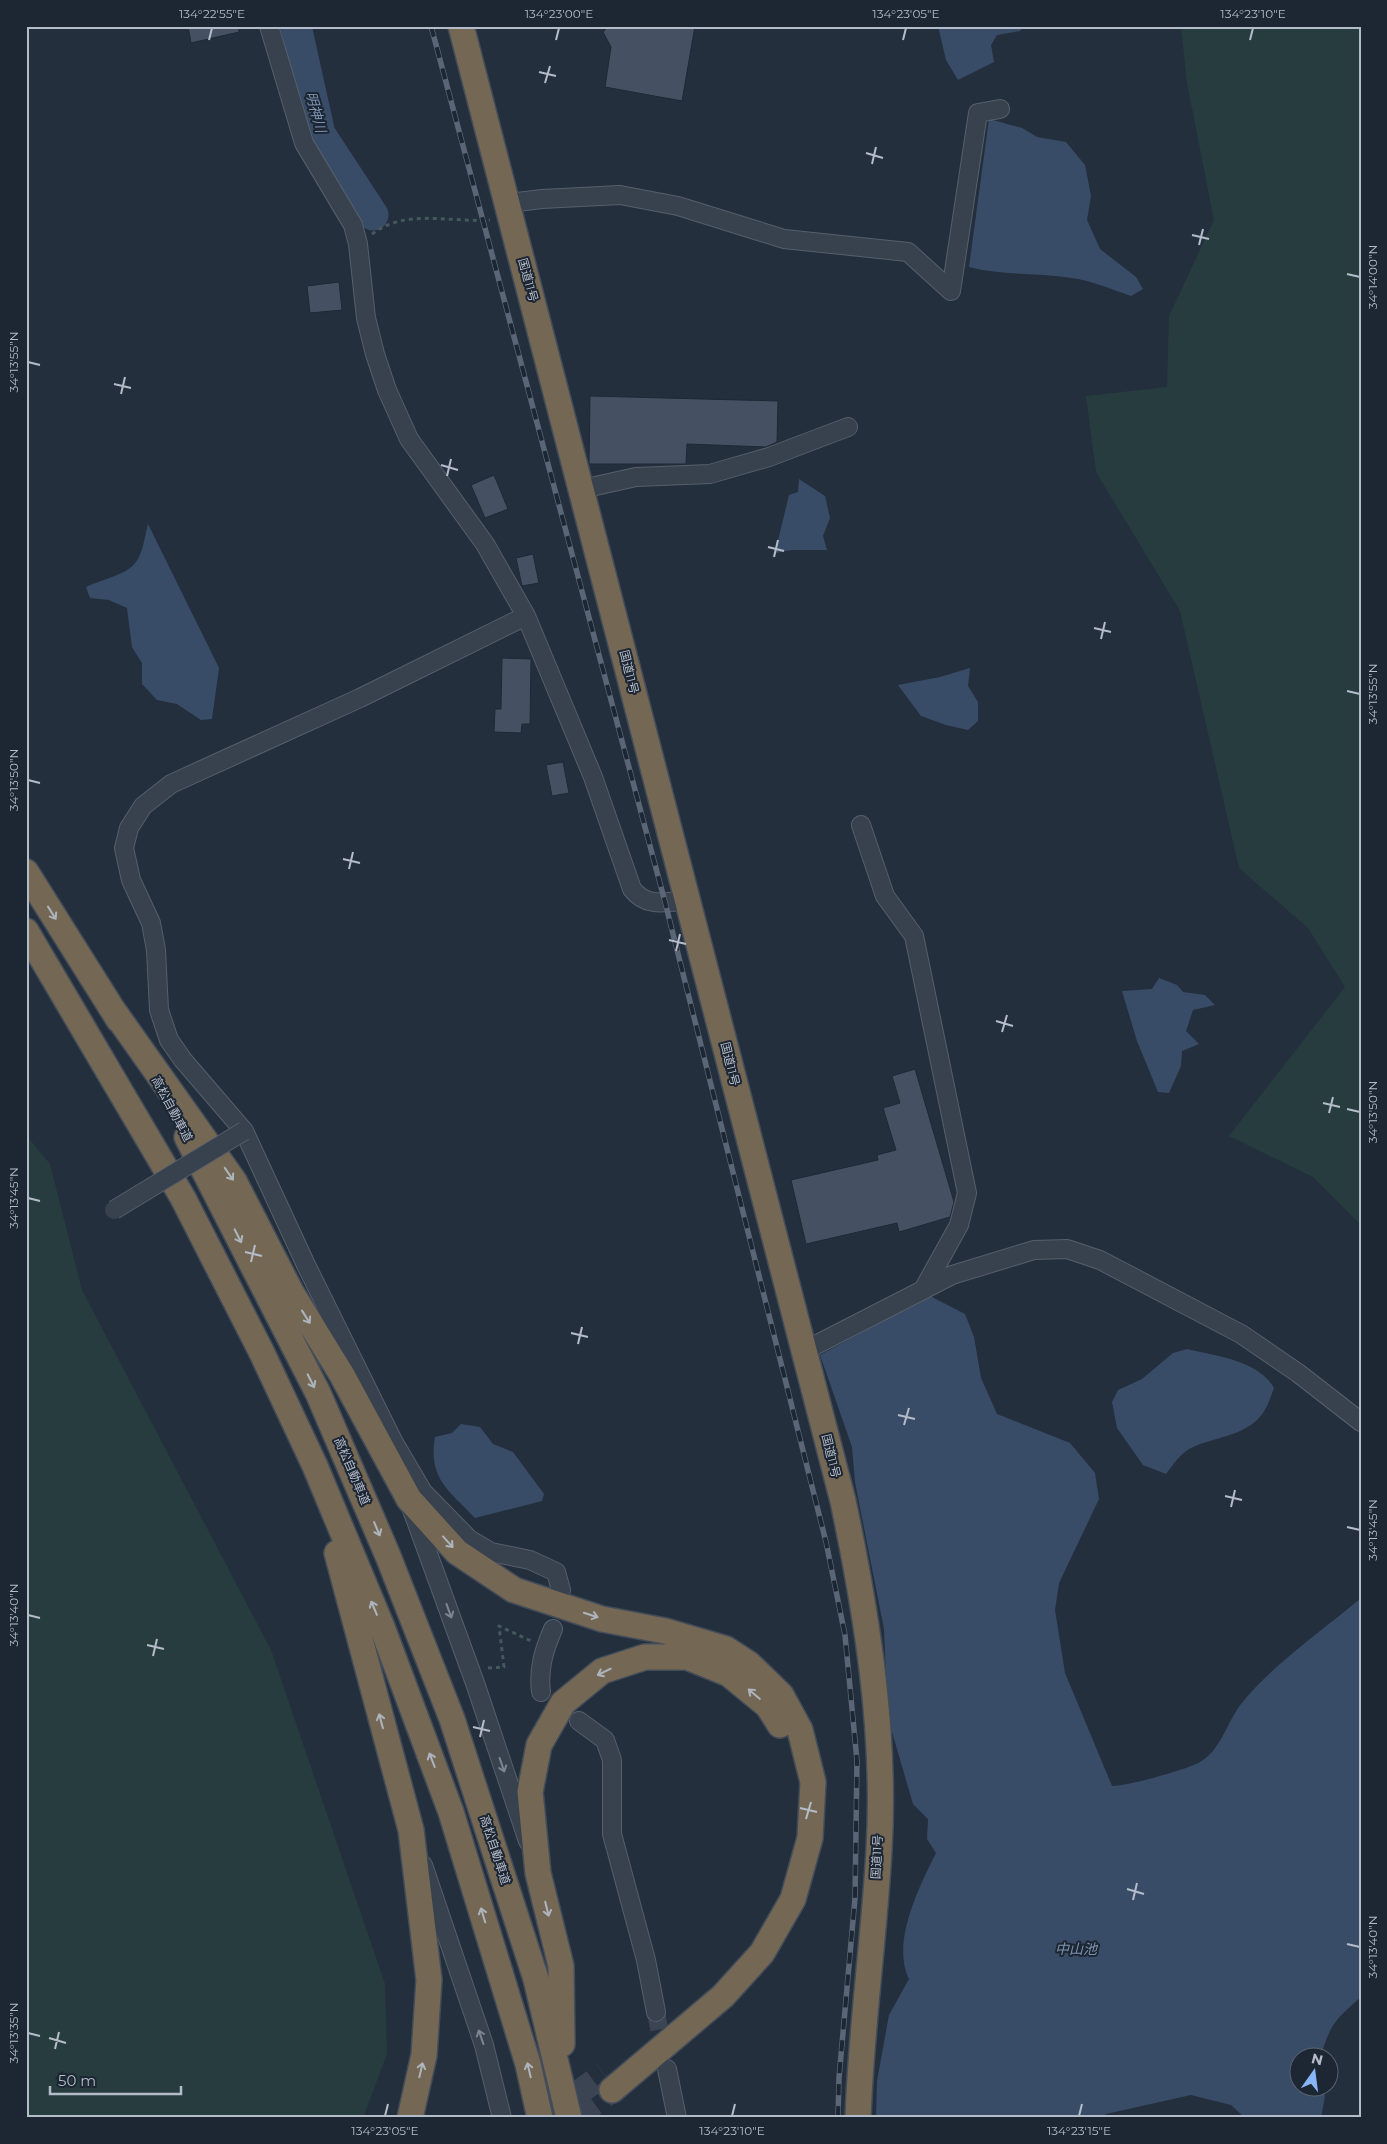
<svg xmlns="http://www.w3.org/2000/svg" width="1387" height="2144" font-family="Montserrat,'Noto Sans JP',sans-serif">
<rect width="100%" height="100%" fill="#242f3e"/>
<path fill="#263c3f" d="M1181 26H1361V1225L1313 1177 1229 1136 1345 987 1308 928 1239 868 1180 611 1096 472 1086 396 1167 387 1169 316 1214 220 1187 83Z
M26 1135 50 1164 82 1290 271 1650 385 1984 387 2054 363 2118H26Z"/>
<path fill="#394c67" d="M938 26H1024L1020 31 997 35 991 45 994 62 958 80 946 60Z
M989 119 1022 128 1037 137 1066 142 1085 165 1091 196 1087 220 1100 249 1136 277 1143 289 1131 296C1111 289 1092 281 1072 278 1037 272 1003 276 969 267Z
M799 479 825 496 830 518 823 536 827 550H792L775 553 789 495 798 492Z
M148 524 219 668 212 719 201 720 177 704 157 700 142 684V663L132 647 127 608 109 600 90 598 86 587C100 580 127 575 136 562 143 553 145 535 148 524Z
M970 668 968 686 978 702V721L968 730 946 725 921 716 898 685 940 677Z
M1159 978 1177 985 1183 992 1205 995 1215 1005 1193 1010 1186 1031 1199 1044 1182 1051 1181 1066 1169 1093 1158 1092 1137 1041 1122 991 1152 989Z
M930 1296 965 1314 974 1337 981 1378 997 1414 1070 1443 1095 1473 1099 1499 1059 1583 1055 1610 1065 1673 1112 1786C1127 1786 1186 1770 1200 1762 1221 1750 1227 1722 1241 1704 1273 1664 1322 1631 1361 1598V1997C1336 2019 1330 2024 1321 2056H1300V2086L1321 2087 1325 2096 1321 2118H1245L1231 2105 1191 2095 1106 2114 1101 2118H876L877 2081 889 2015 909 1979C891 1943 919 1887 936 1853L927 1839 928 1819 913 1804 888 1718 884 1629 855 1482 852 1447 820 1355Z
M1187 1349C1216 1356 1258 1360 1274 1388 1271 1396 1268 1406 1263 1413 1245 1438 1213 1436 1189 1449 1179 1455 1173 1465 1166 1474L1143 1465 1117 1428 1112 1402 1118 1390 1142 1379 1173 1353Z
M461 1424 480 1427 493 1444 513 1452 544 1494 542 1501 475 1518C449 1490 428 1479 435 1437L452 1433Z"/>
<g fill="none" stroke-linecap="round" stroke-linejoin="round">
<path stroke="#394c67" stroke-width="31" d="M296 26 320 134 373 215"/>
</g>
<path fill="#455162" stroke="#1f2835" d="M188 26H239V32L191 43Z
M609 26H695L682 101 605 87 611 47 603 32Z
M339 282 342 310 310 313 307 286Z
M590 396 778 401 777 442 766 447 687 444 686 464H589Z
M494 475 508 509 485 518 471 485Z
M533 554 539 583 522 586 516 558Z
M502 658 531 659 530 724H522L521 733 494 732 495 709H501Z
M563 762 569 793 552 796 546 765Z
M915 1069 954 1202 950 1217 899 1232 897 1223 806 1244 791 1180 878 1160 877 1155 896 1150 883 1108 900 1103 892 1076Z"/>
<g fill="none" stroke-linecap="round" stroke-linejoin="round">
<path stroke="#3a4453" stroke-width="18" stroke-dasharray="18 9" stroke-linecap="butt" d="M656 2012 664 2055"/>
<path stroke="#3a4453" stroke-width="25" stroke-dasharray="25 12" stroke-linecap="butt" d="M544 2118 604 2074
M574 2118 612 2090"/>
<g stroke="#565f6c" stroke-width="20">
<path id="minor" d="M269 26 304 143 353 225 358 244 366 318 375 354 387 390 409 439 485 544 526 616 593 777 632 889C646 908 667 902 688 900
M508 203 542 199 620 195 678 206 784 239 908 252 951 291 978 113 1000 109
M582 489 636 477 710 474 769 457 848 427
M526 616 360 698 171 784 143 806 129 828 124 848 131 880 151 923 156 950 159 1010 169 1040 183 1060 244 1131 306 1265 393 1441 423 1492 469 1539 491 1552 530 1560 556 1572 561 1590
M861 825 885 896 914 936 967 1193 959 1225 923 1290
M804 1351 952 1275 1034 1250 1067 1249 1100 1260 1241 1334 1298 1373 1361 1422
M411 1507 475 1683 528 1841
M541 1692C538 1669 544 1650 553 1629
M579 1721 605 1740 612 1760V1834L646 1960 656 2012
M423 1865 484 2045 502 2118
M667 2069 677 2118"/>
</g>
<g stroke="#434c59" stroke-width="28">
<path id="highway" d="M461 26 843 1501C867 1615 886 1733 879 1850 874 1940 861 2028 858 2118
M26 872 119 1020
M26 931 183 1198 262 1353 315 1466 382 1627 451 1812 528 2064 540 2118
M110 1006 234 1181 291 1292 342 1375 409 1499 457 1552 514 1590 602 1619 665 1631 726 1649 749 1664 781 1695 800 1730 813 1782 810 1838 793 1899 762 1953 723 1996 612 2090
M187 1137 318 1393 388 1556 452 1719 536 1979 569 2118
M337 1553 411 1830 429 1980 424 2055 410 2118
M562 2044 561 1966 538 1873 530 1792 539 1745 563 1703 602 1671 645 1657H687L729 1674 768 1706 780 1725"/>
</g>
<path stroke="#44595c" stroke-width="3" stroke-dasharray="4 4" stroke-linecap="butt" d="M372 234C406 208 451 223 490 220
M488 1668 504 1667 499 1626 531 1641"/>
<use href="#minor" stroke="#38414e" stroke-width="18"/>
<use href="#highway" stroke="#746855" stroke-width="25"/>
<g stroke="#5a6575" stroke-width="5.5">
<path id="rail" d="M431 26 665 902 826 1542 845 1635 857 1761 855 1898 839 2078 838 2118"/>
</g>
<use href="#rail" stroke="#1d2633" stroke-width="4" stroke-dasharray="11" stroke-linecap="butt"/>
<g stroke="#565f6c" stroke-width="20" stroke-linecap="butt">
<path id="minor-bridge" d="M114 1210 244 1131"/>
</g>
<use href="#minor-bridge" stroke="#38414e" stroke-width="18"/>
</g>
<defs><path id="oneway-shaft" d="M-6 0H5M1.5-3L5.5 0L1.5 3" fill="none" stroke-width="1.6" stroke-linecap="round" stroke-linejoin="round" transform="scale(1.25)"/></defs>
<g stroke="#aeb4bd">
<use href="#oneway-shaft" transform="translate(52 913) rotate(58)"/>
<use href="#oneway-shaft" transform="translate(229 1174) rotate(55)"/>
<use href="#oneway-shaft" transform="translate(238 1236) rotate(63)"/>
<use href="#oneway-shaft" transform="translate(306 1317) rotate(58)"/>
<use href="#oneway-shaft" transform="translate(311 1381) rotate(63)"/>
<use href="#oneway-shaft" transform="translate(377 1529) rotate(67)"/>
<use href="#oneway-shaft" transform="translate(448 1542) rotate(48)"/>
<use href="#oneway-shaft" transform="translate(374 1608) rotate(-113)"/>
<use href="#oneway-shaft" transform="translate(591 1615) rotate(18)"/>
<use href="#oneway-shaft" transform="translate(604 1672) rotate(154)"/>
<use href="#oneway-shaft" transform="translate(754 1694) rotate(-140)"/>
<use href="#oneway-shaft" transform="translate(381 1721) rotate(-105)"/>
<use href="#oneway-shaft" transform="translate(432 1760) rotate(-111)"/>
<use href="#oneway-shaft" transform="translate(547 1909) rotate(76)"/>
<use href="#oneway-shaft" transform="translate(483 1915) rotate(-107)"/>
<use href="#oneway-shaft" transform="translate(421 2070) rotate(-77)"/>
<use href="#oneway-shaft" transform="translate(529 2070) rotate(-103)"/>
</g>
<g stroke="#7c8592">
<use href="#oneway-shaft" transform="translate(449 1611) rotate(70)"/>
<use href="#oneway-shaft" transform="translate(502 1765) rotate(71)"/>
<use href="#oneway-shaft" transform="translate(481 2037) rotate(-109)"/>
</g>
<path fill="none" stroke="#b4bcc9" stroke-width="2" d="M209 40 212 28M556 40 559 28M903 40 906 28M1250 40 1253 28M539 72 556 76M545 83 550 66M866 153 883 158M872 164 876 147M1192 235 1209 239M1199 245 1203 229M1347 274 1360 277M28 362 40 365M114 384 131 388M121 394 125 377M441 465 458 470M447 476 451 459M768 547 784 551M774 557 778 540M1094 628 1111 632M1101 639 1105 622M1347 691 1360 694M28 780 40 783M343 859 360 863M349 869 353 852M669 940 686 944M676 951 680 934M996 1021 1013 1026M1002 1032 1007 1015M1323 1103 1340 1107M1347 1109 1360 1112M1329 1113 1333 1097M28 1198 40 1201M245 1252 262 1256M251 1262 255 1245M571 1333 588 1337M578 1344 582 1327M898 1415 915 1419M904 1425 909 1408M1225 1496 1242 1500M1231 1507 1235 1490M1347 1527 1360 1530M28 1615 40 1618M147 1645 164 1649M153 1656 157 1639M473 1727 490 1731M480 1737 484 1720M800 1808 817 1812M806 1819 811 1802M1127 1889 1144 1894M1133 1900 1137 1883M1347 1944 1360 1947M28 2033 40 2036M49 2038 66 2043M55 2049 59 2032M385 2116 388 2104M732 2116 735 2104M1079 2116 1082 2104"/>
<g text-anchor="middle" stroke-width="4" stroke-linejoin="round" paint-order="stroke">
<g font-size="12" fill="#b4bcc9" stroke="#1d2633">
<text transform="translate(528 280) rotate(75)" y="4">国道11号</text>
<text transform="translate(629 672) rotate(76)" y="4">国道11号</text>
<text transform="translate(730 1064) rotate(76)" y="4">国道11号</text>
<text transform="translate(172 1109) rotate(62)" y="4">高松自動車道</text>
<text transform="translate(831 1456) rotate(76)" y="4">国道11号</text>
<text transform="translate(352 1471) rotate(67)" y="4">高松自動車道</text>
<text transform="translate(495 1850) rotate(72)" y="4">高松自動車道</text>
<text transform="translate(877 1857) rotate(-87)" y="4">国道11号</text>
</g>
<g font-size="14" font-style="italic" fill="#7c92b1" stroke="#1d2633">
<text transform="translate(316 112) rotate(75)" y="5">明神川</text>
<text x="1076" y="1954">中山池</text>
</g>
</g>
<rect width="1387" height="2144" fill="none" stroke="#1d2633" stroke-width="55"/>
<g transform="translate(1314 2072) rotate(14)"><circle r="24" fill="#1d2633" stroke="#59626f"/>
<path d="M0-4L9 19L0 12L-9 19Z" fill="#8ab4f8"/>
<text y="-8" font-size="14" font-weight="bold" text-anchor="middle" fill="#b4bcc9">N</text>
</g>
<path d="M50 2086v8h131v-8" fill="none" stroke="#b4bcc9" stroke-width="2.5"/>
<text x="58" y="2086" font-size="15" fill="#b4bcc9" stroke="#1d2633" stroke-width="4" paint-order="stroke">50 m</text>
<rect x="28" y="28" width="1332" height="2088" fill="none" stroke="#b4bcc9" stroke-width="2"/>
<g font-size="12" text-anchor="middle" fill="#b4bcc9">
<text x="212" y="18">134°22'55"E</text>
<text x="559" y="18">134°23'00"E</text>
<text x="906" y="18">134°23'05"E</text>
<text x="1253" y="18">134°23'10"E</text>
<text transform="translate(1373 277) rotate(-90)" y="4">34°14'00"N</text>
<text transform="translate(14 362) rotate(-90)" y="4">34°13'55"N</text>
<text transform="translate(1373 694) rotate(-90)" y="4">34°13'55"N</text>
<text transform="translate(14 780) rotate(-90)" y="4">34°13'50"N</text>
<text transform="translate(1373 1112) rotate(-90)" y="4">34°13'50"N</text>
<text transform="translate(14 1198) rotate(-90)" y="4">34°13'45"N</text>
<text transform="translate(1373 1530) rotate(-90)" y="4">34°13'45"N</text>
<text transform="translate(14 1615) rotate(-90)" y="4">34°13'40"N</text>
<text transform="translate(1373 1947) rotate(-90)" y="4">34°13'40"N</text>
<text transform="translate(14 2033) rotate(-90)" y="4">34°13'35"N</text>
<text x="385" y="2135">134°23'05"E</text>
<text x="732" y="2135">134°23'10"E</text>
<text x="1079" y="2135">134°23'15"E</text>
</g>
</svg>
